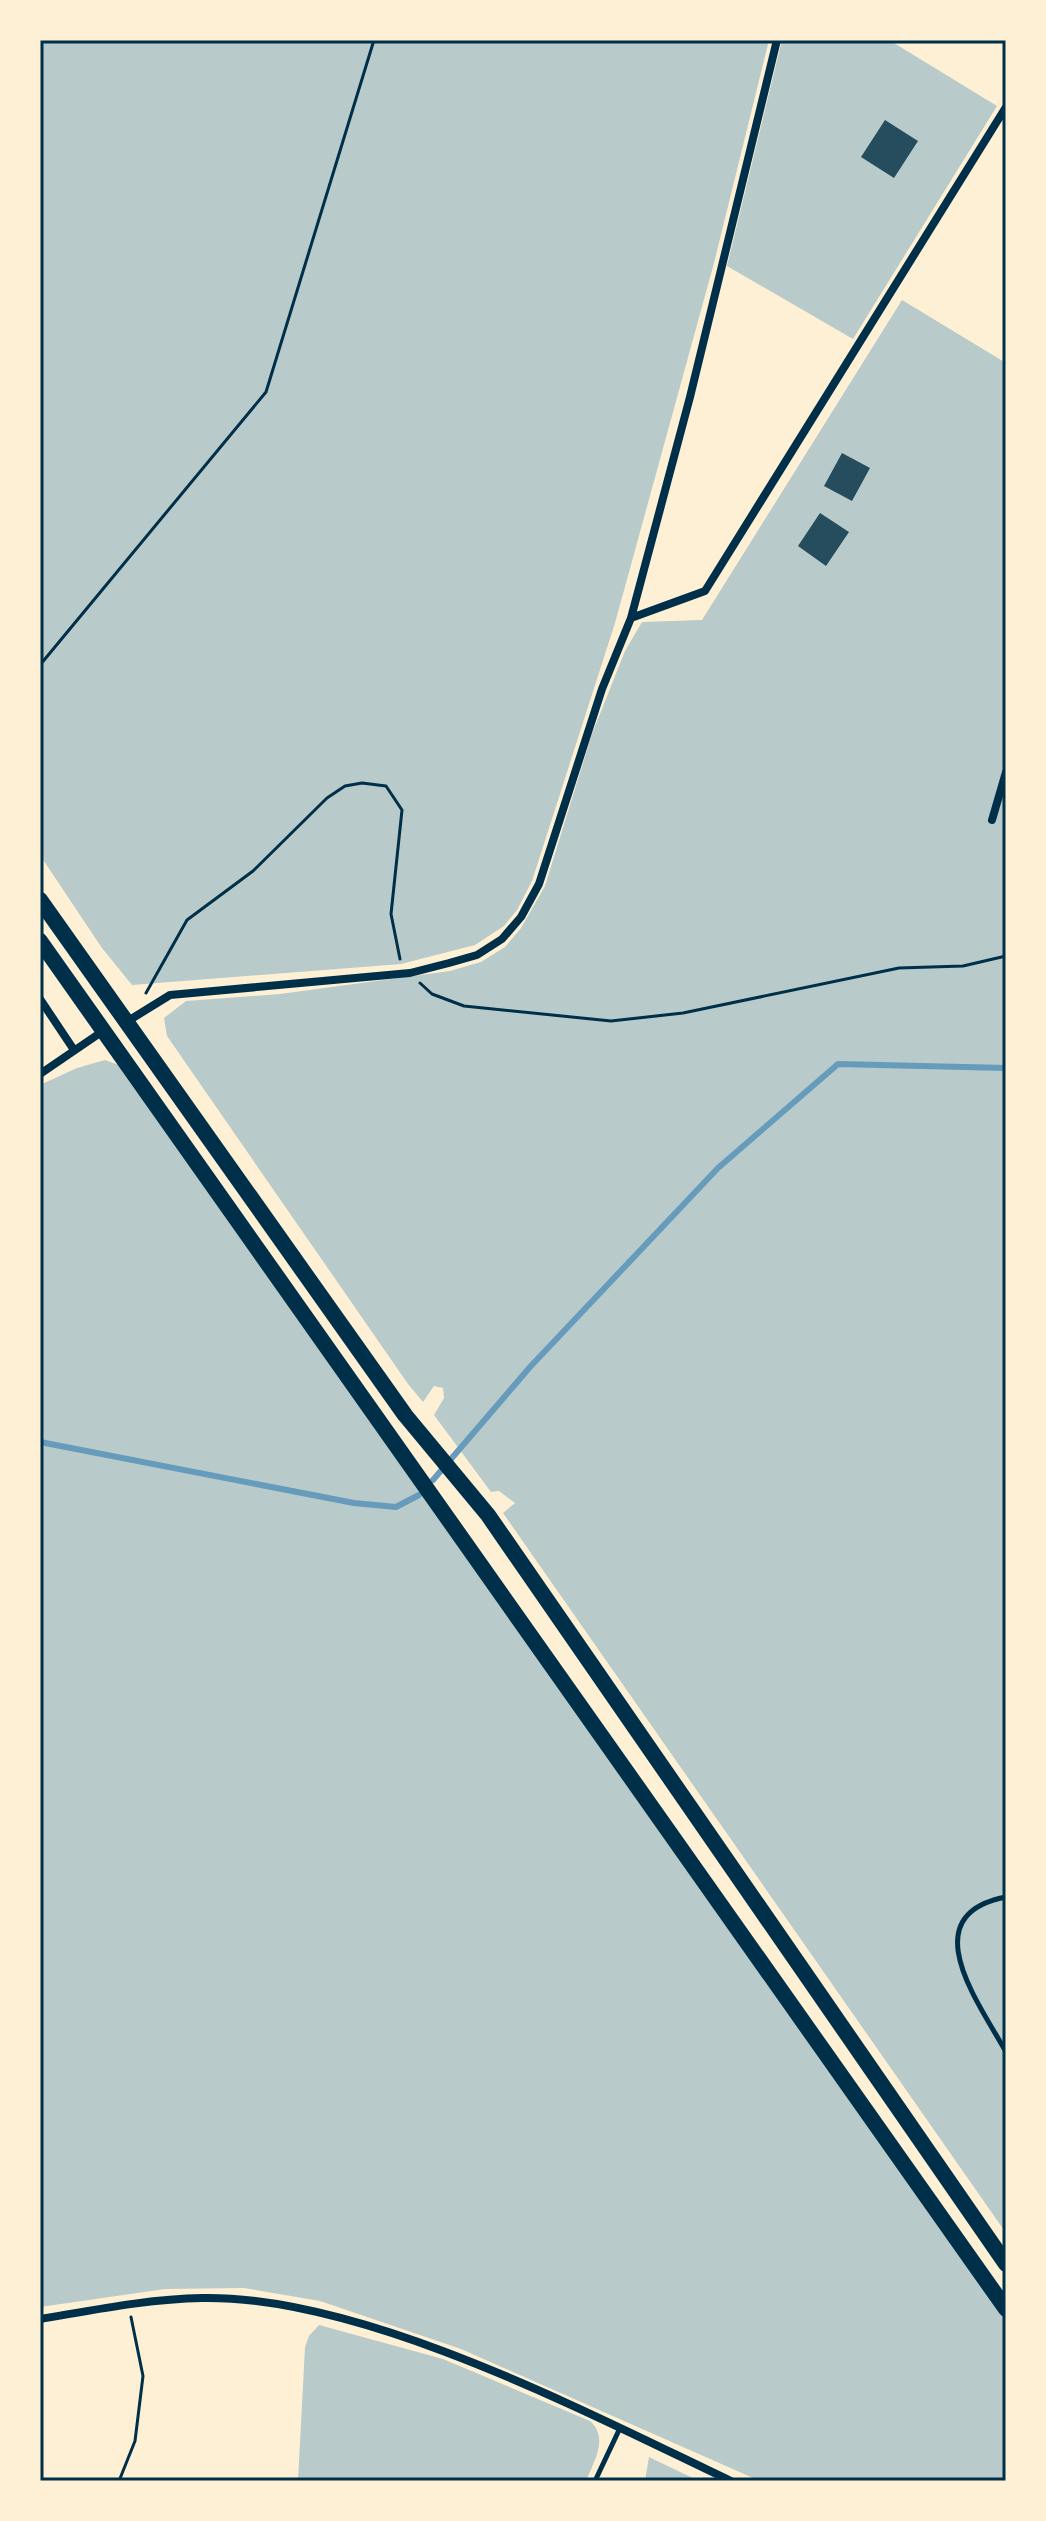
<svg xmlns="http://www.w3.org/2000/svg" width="1046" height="2521" font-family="'Sofia Sans Condensed',sans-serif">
<rect width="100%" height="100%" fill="#fdf0d5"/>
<path fill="#b9caca" d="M40 40H769L714 263 615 623 532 881 517 910 504 926 475 945 401 964 132 985 102 948 40 855Z
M782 40H889L997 106 853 339 727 266Z
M902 300 1006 363V2233L503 1513 515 1503 499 1491 491 1492 434 1415 444 1398 443 1388 434 1386 423 1402 408 1384 167 1036 164 1018 186 1001 280 994 450 971 481 962 505 947 521 928 545 886 592 734 625 651 642 622 702 620Z
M105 1060 127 1068 1006 2304V2481H760L461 2349 320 2301 244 2288 165 2289 40 2307V1085L77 1068Z
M319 2325 443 2359 590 2421C609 2438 594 2461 586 2481H298L305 2347 309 2336Z
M649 2457 699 2481H645Z"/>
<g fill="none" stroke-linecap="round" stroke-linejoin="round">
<path stroke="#669bbc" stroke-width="6" d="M40 1442 354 1503 396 1507 419 1495
M433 1480 530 1367 718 1168 838 1064 1006 1068"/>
</g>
<path fill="#264d5e" d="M885 120 918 141 894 178 861 157Z
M842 453 870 468 852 501 824 486Z
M820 513 849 532 826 566 798 546Z"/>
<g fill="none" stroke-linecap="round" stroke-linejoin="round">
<path stroke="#003049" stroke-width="3" d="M40 665 266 392 374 40
M420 983 432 994 464 1006 611 1021 683 1013 899 968 963 966 1006 956
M146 993 187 920 253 871 327 798 345 786 362 783 386 786 402 810 391 914 400 959
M119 2481 135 2441 143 2376 131 2317"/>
<path stroke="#003049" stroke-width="5" d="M1006 1897C912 1915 979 2003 1006 2052
M595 2481 620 2428"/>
<path stroke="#003049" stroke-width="8" d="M631 618 705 591 1006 107
M992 820 1006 772
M40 999 74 1050
M128 1021 170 995 410 973 449 963 477 955 502 939 521 917 539 884 602 689 631 618 690 397 777 40
M40 1074 103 1031
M40 2319C94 2310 148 2299 202 2298 363 2295 586 2412 731 2481"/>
<path stroke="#003049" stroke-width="16" d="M40 900 405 1415 488 1515 1006 2264
M40 941 1006 2309"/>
</g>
<rect width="1046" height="2521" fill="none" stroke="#fdf0d5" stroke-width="84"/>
<rect x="42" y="42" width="962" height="2437" fill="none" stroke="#003049" stroke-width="3"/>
</svg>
